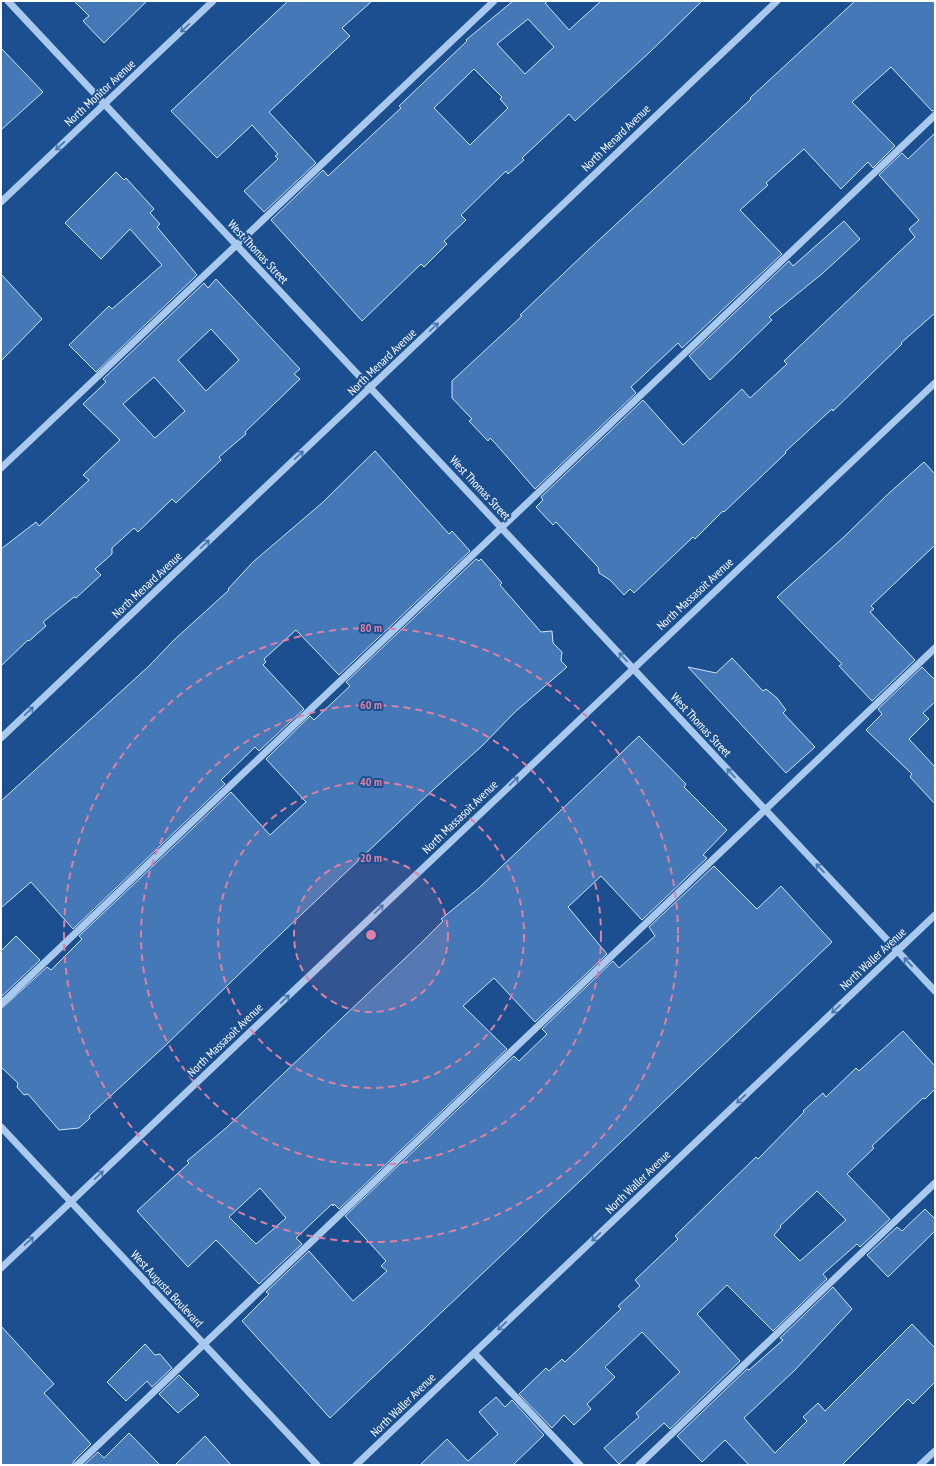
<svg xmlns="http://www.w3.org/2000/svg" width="936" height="1466" font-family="'PT Sans Narrow',sans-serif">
<rect width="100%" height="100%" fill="#1b4f8f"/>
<path fill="#4478b7" stroke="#cfe3fa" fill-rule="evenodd" d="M74 1H147L104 43 83 21 89 16Z
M288 1H372L342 28 350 36 269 112 316 163 264 212 244 191 278 159 275 156 278 154 252 125 217 158 171 111Z
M513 1H548L545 3 569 30 601 1H702L651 51 575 121 569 114 522 158 524 160 508 174 506 171 461 215 466 220 444 241 447 244 424 267 421 264 362 321 271 220 323 170 328 176 401 108 399 106 467 41 466 40ZM528 19 554 47 525 74 497 44ZM474 69 502 97 500 99 508 108 470 145 434 108Z
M855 1H935V110L932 111 891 67 852 102 895 146 873 168 868 162 841 189 804 149 766 183 768 185 740 210 782 254 682 348 678 343 631 387 636 393 535 489 495 443 490 438 488 441 469 421 472 419 452 398V381L522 316 520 315 585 253 751 99 750 98Z
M1 48 43 92 1 130Z
M935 133V313L901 343 902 344 833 411 832 409 785 452 786 453 724 512 723 511 695 539 693 537 634 593 630 589 624 595 610 580 599 573 598 567 556 522 553 525 536 507 543 500 541 497 643 400 683 445 742 389 750 398 787 364 784 361 915 237 909 229 919 220 879 175 902 153 908 159Z
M116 172 124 180 126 178 154 209 150 213 160 224 157 227 197 275 96 372 69 345 109 306 112 309 162 265 130 229 101 259 65 223Z
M844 221 860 239 823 273 769 317 772 320 710 380 689 356 789 261 793 266Z
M1 274 42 319 1 361Z
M216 279 300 369 294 374 300 379 245 432 246 434 219 457 221 460 176 503 172 499 138 532 134 528 112 548V554L95 569 101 575 76 598 74 597 43 622 46 626 29 641 28 640 1 666V549L36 522 39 526 89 480 83 475 120 440 83 404 106 382 103 379 204 283 208 288ZM211 329 239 360 206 391 178 360ZM154 377 185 411 155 438 123 404Z
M375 451 449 534 452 531 470 551 339 675 296 630 264 659 266 662 263 665 304 709 259 751 255 747 221 780 225 784 73 929 31 882 1 908V801L149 666 174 640 229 590 228 589 253 562 322 503Z
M924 462 935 474V545L871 606 874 609 870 612 915 660 872 701 839 666 842 664 777 597 845 536 888 494Z
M476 559 479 561 481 559 502 583 500 585 541 632 552 631 553 643 562 652 561 661 567 667 515 712 482 746 435 788 264 950 168 1043 89 1116 90 1118 79 1128 59 1130 28 1094 24 1095 17 1087 18 1083 1 1067V1009L47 967 51 970 82 939 79 936 231 792 270 835 306 802 266 759 310 716 314 720 350 686 346 682Z
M732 658 763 691 766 689 777 698 786 710 783 713 815 747 786 773 688 667 716 673Z
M922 667 935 680V702L923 713 929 719 909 739 935 767V804L910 777 912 774 866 730 882 714 878 709Z
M639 736 686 784 684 787 727 830 703 855 707 858 642 920 601 876 568 907 607 954 535 1022 494 978 463 1006 507 1049 339 1209 334 1204 333 1206 332 1204 296 1238 302 1244 259 1284 216 1240 188 1267 137 1211 189 1163 187 1161 226 1128 419 945 443 921 441 919 479 888ZM260 1188 286 1218 256 1244 229 1217Z
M714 866 757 909 781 886 832 942 330 1418 242 1321 269 1294 266 1292 309 1251 353 1301 387 1271 381 1266 386 1261 345 1216 514 1056 519 1061 547 1034 542 1029 613 961 619 968 655 936 649 927Z
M16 936 40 960 1 997V951Z
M903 1031 935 1066V1089L925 1099 923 1098 872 1146 874 1148 847 1174 890 1219 860 1247 857 1244 823 1274 827 1279 773 1331 727 1285 697 1314 740 1361 670 1429 664 1423 619 1464 604 1448 639 1417 636 1413 680 1372 642 1332 605 1367 615 1377 587 1404 591 1409 574 1425 564 1415 552 1428 519 1394 546 1368 549 1371 562 1359 565 1362 621 1309 618 1306 640 1286 635 1280 678 1239 675 1236 756 1157 758 1159 804 1112 803 1111 823 1093 826 1097 856 1068 859 1071ZM817 1191 846 1220 800 1261 774 1235 781 1227 780 1226Z
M925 1209 935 1219V1231L888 1277 867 1255 897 1227 902 1231Z
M833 1287 852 1309 795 1370 744 1418 775 1453 807 1421 803 1417 818 1403 825 1411 912 1324 935 1348V1382L913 1404 908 1399 842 1465H749L725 1440 702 1462 677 1436 747 1369 749 1370 783 1340 780 1338Z
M1 1326 54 1384 44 1393 91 1444 74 1461 72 1465H1Z
M145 1344 155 1355 160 1354 172 1368 152 1387 147 1381 126 1401 107 1382Z
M179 1375 199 1395 178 1413 159 1394Z
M496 1397 505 1407 512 1400 544 1435 513 1465H420L447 1439 468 1461 498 1434 479 1412Z
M129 1433 160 1465H84L98 1452 104 1458Z
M205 1436 231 1465H175Z"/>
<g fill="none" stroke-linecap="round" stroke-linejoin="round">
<path stroke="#a9c9ee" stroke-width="7" d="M8 1 935 991
M1 202 213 1
M1 468 494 1
M1 738 777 1
M1 1004 935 115
M1 1127 317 1465
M1 1268 935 383
M474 1353 580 1465
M77 1465 935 648
M356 1465 935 915
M639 1465 935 1183
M920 1465 935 1451"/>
</g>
<defs><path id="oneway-shaft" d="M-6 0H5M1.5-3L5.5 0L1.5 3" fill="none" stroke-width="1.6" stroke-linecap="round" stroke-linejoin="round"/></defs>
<g stroke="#4674ac">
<use href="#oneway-shaft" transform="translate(185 28) rotate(137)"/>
<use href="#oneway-shaft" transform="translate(60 146) rotate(137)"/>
<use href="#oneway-shaft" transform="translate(434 327) rotate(-44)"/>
<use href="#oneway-shaft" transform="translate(299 455) rotate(-43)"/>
<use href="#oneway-shaft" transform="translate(205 544) rotate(-43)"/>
<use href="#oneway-shaft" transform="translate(623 657) rotate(-133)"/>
<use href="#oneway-shaft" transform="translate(29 711) rotate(-43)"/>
<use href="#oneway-shaft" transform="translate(731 773) rotate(-133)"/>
<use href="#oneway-shaft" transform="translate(514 781) rotate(-44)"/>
<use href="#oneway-shaft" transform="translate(820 868) rotate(-133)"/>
<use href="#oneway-shaft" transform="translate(379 909) rotate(-44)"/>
<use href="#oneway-shaft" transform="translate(908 962) rotate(-133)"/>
<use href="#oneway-shaft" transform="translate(285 999) rotate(-44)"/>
<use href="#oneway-shaft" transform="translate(836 1009) rotate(136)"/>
<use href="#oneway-shaft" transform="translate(741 1099) rotate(136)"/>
<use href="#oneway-shaft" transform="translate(99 1175) rotate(-44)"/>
<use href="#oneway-shaft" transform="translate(596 1237) rotate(136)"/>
<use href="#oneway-shaft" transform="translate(29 1241) rotate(-43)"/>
<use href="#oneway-shaft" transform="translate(502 1326) rotate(136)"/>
</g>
<circle cx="371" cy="935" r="77" fill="#dd80a5" fill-opacity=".12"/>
<g fill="none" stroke="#dd80a5" stroke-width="2" stroke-dasharray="7 5">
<circle cx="371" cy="935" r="77"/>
<circle cx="371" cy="935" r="153"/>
<circle cx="371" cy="935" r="230"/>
<circle cx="371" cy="935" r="307"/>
</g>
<g text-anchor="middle" stroke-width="4" stroke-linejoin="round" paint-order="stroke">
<g font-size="12" fill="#fff" stroke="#1b4f8f">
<text transform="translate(100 93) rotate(-43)" y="4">North Monitor Avenue</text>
<text transform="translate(616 138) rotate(-44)" y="4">North Menard Avenue</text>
<text transform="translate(258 252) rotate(47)" y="4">West Thomas Street</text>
<text transform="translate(382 362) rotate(-44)" y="4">North Menard Avenue</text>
<text transform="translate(480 488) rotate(47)" y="4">West Thomas Street</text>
<text transform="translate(147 585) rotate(-43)" y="4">North Menard Avenue</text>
<text transform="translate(695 594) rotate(-43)" y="4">North Massasoit Avenue</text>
<text transform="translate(701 725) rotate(47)" y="4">West Thomas Street</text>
<text transform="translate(460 817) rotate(-44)" y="4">North Massasoit Avenue</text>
<text transform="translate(873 959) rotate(-43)" y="4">North Waller Avenue</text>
<text transform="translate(225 1040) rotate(-44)" y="4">North Massasoit Avenue</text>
<text transform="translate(638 1182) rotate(-44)" y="4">North Waller Avenue</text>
<text transform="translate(167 1289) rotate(47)" y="4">West Augusta Boulevard</text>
<text transform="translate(403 1405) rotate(-44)" y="4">North Waller Avenue</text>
</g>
</g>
<circle cx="371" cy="935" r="6" fill="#dd80a5" stroke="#1b4f8f" stroke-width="2"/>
<g font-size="12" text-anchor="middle" font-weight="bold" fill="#dd80a5" stroke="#1b4f8f" stroke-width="4" stroke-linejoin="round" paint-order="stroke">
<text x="371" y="632">80 m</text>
<text x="371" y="709">60 m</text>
<text x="371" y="786">40 m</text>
<text x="371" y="862">20 m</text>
</g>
<rect width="936" height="1466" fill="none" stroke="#ffffff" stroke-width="4"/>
</svg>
